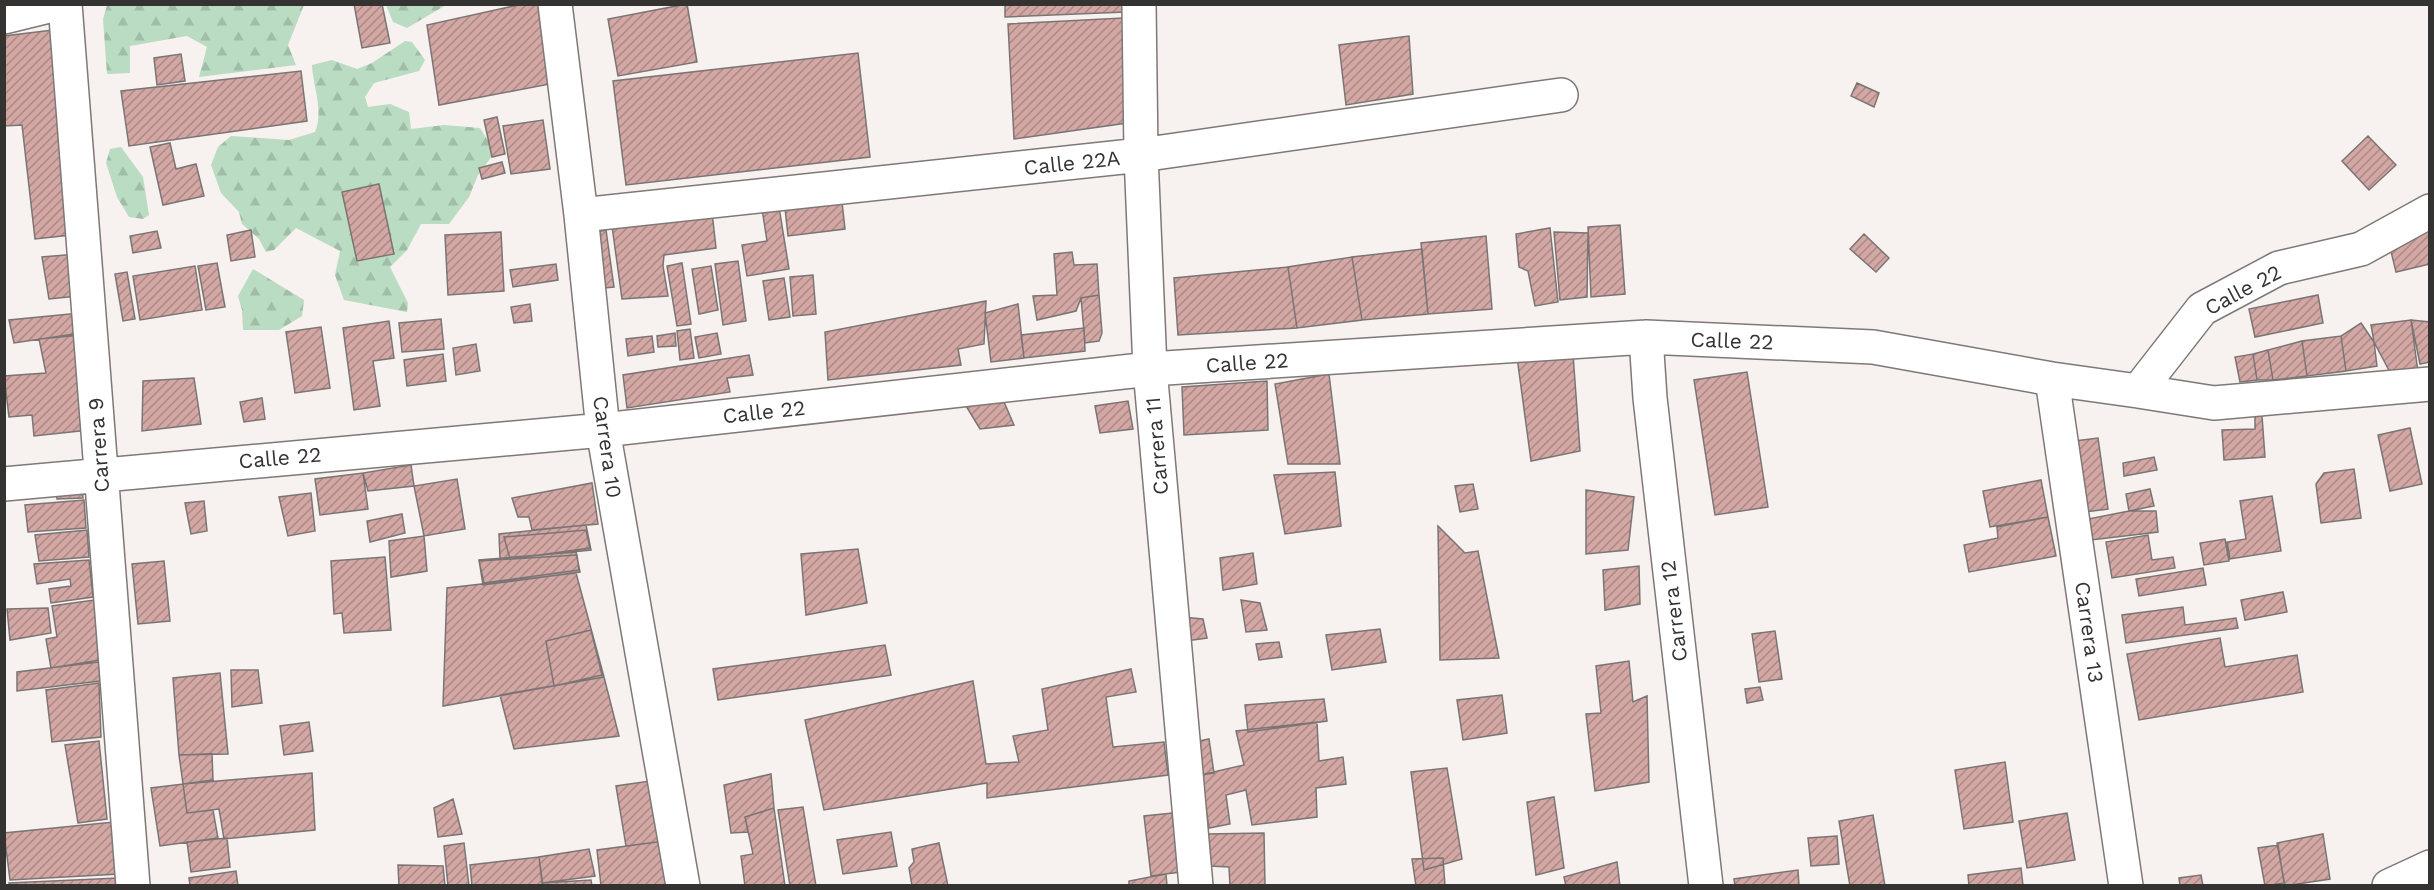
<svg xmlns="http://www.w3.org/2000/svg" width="2434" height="890" font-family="'Work Sans',sans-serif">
<defs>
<pattern id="forest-firs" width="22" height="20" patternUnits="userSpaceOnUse" patternTransform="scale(1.5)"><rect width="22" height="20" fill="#b9dcc2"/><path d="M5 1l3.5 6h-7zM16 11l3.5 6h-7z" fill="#a0bda7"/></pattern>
<pattern id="building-hatch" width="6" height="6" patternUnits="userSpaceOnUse" patternTransform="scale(1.5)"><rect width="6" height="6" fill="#d3a7a4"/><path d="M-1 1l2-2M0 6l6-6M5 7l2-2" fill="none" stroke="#ac8986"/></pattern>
</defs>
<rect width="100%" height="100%" fill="#f7f1ef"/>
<path fill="url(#forest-firs)" d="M107 5H304L288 45 296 65 199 77 207 47 187 36 130 46V73L107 74 103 19Z
M386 5H446L407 28 393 22Z
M405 41 412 42 425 60 419 71 374 83 365 97 368 107 390 104 409 112 411 129 444 125 480 128 495 152 478 175 469 197 449 224H421L407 250 390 267 408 303 407 312 344 300 335 275 340 251 296 228 274 250 266 252 259 239 242 224 239 212 221 193 211 165 218 147 231 136 289 140 315 132C324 110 313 87 312 65L332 60 357 69 372 63Z
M121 147 143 177 149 215 143 219 129 217 117 197 106 163 110 149Z
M253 269 304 300 302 316 279 330H243L242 310 238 296Z"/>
<path fill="url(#building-hatch)" stroke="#7a7574" stroke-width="1.5" d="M354 4H382L390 43 362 48Z
M523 4H540L550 84 439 105 427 25Z
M687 4 697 62 618 76 608 19Z
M1005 4H1124L1125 12 1005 17Z
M1123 18 1127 123 1014 139 1008 24Z
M61 29 71 235 35 239 22 125 4 126V36Z
M1409 36 1413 94 1346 105 1339 45Z
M858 53 870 157 626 185 613 81Z
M181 54 185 81 157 85 154 58Z
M301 71 307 121 129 146 121 91Z
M1857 83 1879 93 1874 107 1851 96Z
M497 117 505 154 492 157 484 120Z
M543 120 550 169 511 174 503 126Z
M2368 136 2396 165 2369 190 2342 161Z
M170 143 176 169 196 164 204 196 163 205 150 147Z
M502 162 505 173 482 179 479 168Z
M379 184 394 254 357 261 342 192Z
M842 202 845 229 788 236 785 208Z
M779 207 789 269 747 276 742 245 767 241 762 209Z
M712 212 716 248 664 255 663 266 668 296 622 299 612 226Z
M1620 225 1625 294 1591 297 1588 227Z
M1550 228 1558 302 1535 306 1528 271 1519 267 1516 234Z
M2430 229V264L2396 272 2388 239Z
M251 230 255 257 231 261 227 235Z
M606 230 614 287 604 288 596 232Z
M157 231 161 248 133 253 130 236Z
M501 232 504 291 448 295 445 235Z
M1554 232 1588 233 1587 297 1560 300Z
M1864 234 1889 258 1876 272 1850 249Z
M1486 236 1492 309 1428 314 1421 243Z
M1422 249 1428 314 1362 320 1352 257Z
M1072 252 1074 265 1097 264 1099 295 1081 298 1076 311 1037 320 1033 296 1057 295 1054 254Z
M77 254 78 296 49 299 42 257Z
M1352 257 1362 320 1297 328 1288 267Z
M738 261 746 321 723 325 715 264Z
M217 263 225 307 206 310 198 266Z
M682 263 691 324 677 326 667 266Z
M556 264 558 280 513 287 510 270Z
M195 266 202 310 140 320 133 276Z
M711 266 718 310 699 314 692 269Z
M1288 267 1297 328 1178 335 1174 278Z
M127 272 135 319 123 321 115 274Z
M813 275 816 314 793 316 790 277Z
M784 278 790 317 769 320 763 281Z
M1099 295 1102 333 1099 341 1085 343 1081 298Z
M2318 295 2323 323 2255 337 2249 309Z
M986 301 984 344 958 349 961 365 828 380 825 332Z
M530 304 532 321 514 323 511 307Z
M1018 304 1024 358 991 362 985 313Z
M80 313 81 333 14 343 9 320Z
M441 319 444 349 402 352 399 323Z
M2411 320 2418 372 2392 376 2374 342 2371 325Z
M2411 320 2430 322V362L2420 364Z
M389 321 394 358 373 361 380 406 354 410 343 328Z
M2361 323 2374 342 2377 366 2346 371 2341 336Z
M321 327 330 388 295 393 286 332Z
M1084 328 1085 351 1024 358 1021 335Z
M690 329 694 358 680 360 677 331Z
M675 333 676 346 658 347 657 336Z
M717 333 721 354 699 358 695 337Z
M82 335 89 430 34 436 32 415 9 417 4 376 46 373 39 339Z
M652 336 654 352 628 356 626 339Z
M2341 336 2346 371 2307 376 2302 341Z
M2302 341 2307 376 2273 380 2268 350Z
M476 344 480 371 456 375 453 348Z
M2268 350 2273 380H2257L2253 354Z
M443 354 446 381 407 386 404 360Z
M1573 354 1580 451 1531 461 1517 357Z
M2253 354 2257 380 2240 382 2235 357Z
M749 355 753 375 727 378 730 392 627 408 623 375Z
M1747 372 1768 507 1715 515 1694 380Z
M1329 374 1340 464H1288L1275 384Z
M194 378 201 424 142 431 143 381Z
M1267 381 1268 430 1184 435 1182 387Z
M1001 395 1014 425 980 429 963 401Z
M262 398 265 419 244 422 240 402Z
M1128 401 1133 429 1100 433 1095 406Z
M2255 416H2262L2265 457 2224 460 2222 430 2255 429Z
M2410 428 2422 484 2390 491 2378 435Z
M2098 438 2108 509 2085 512 2075 441Z
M2154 457 2157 470 2124 476 2123 463Z
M411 465 414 486 368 491 363 473Z
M2354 469 2361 518 2321 523 2316 484 2324 473Z
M1335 472 1341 526 1285 534 1274 475Z
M363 473 368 509 320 515 315 479Z
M457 479 465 529 424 536 414 486Z
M2041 480 2048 517 1990 527 1983 491Z
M81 481 83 498 57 499 56 482Z
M592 483 598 524 532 530 529 517H518L512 498Z
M1473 484 1478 509 1460 512 1455 486Z
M2150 489 2154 506 2129 511 2126 494Z
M1586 490 1634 497 1628 550 1586 554Z
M311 493 315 531 288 536 279 497Z
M2272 496 2281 551 2230 559 2227 542 2246 539 2240 501Z
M84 500 86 528 28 532 25 505Z
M204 501 207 531 191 534 185 503Z
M2129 511H2156L2158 532 2091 540 2088 519Z
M402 514 405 533 370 542 367 521Z
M2048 517 2056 556 1969 572 1964 545 1998 538 1997 527Z
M586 525 591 550 500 559 499 534Z
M1438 526 1465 553 1478 551 1499 658 1440 660Z
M87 530 89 557 39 561 35 535Z
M586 530 590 548 510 559 504 537Z
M2148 535 2152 560 2173 557 2175 568 2112 578 2106 542Z
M424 536 427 571 391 577 389 541Z
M2225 539 2229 561 2204 565 2200 543Z
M858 549 867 603 806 615 801 554Z
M576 552 580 572 483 585 479 560Z
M1253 553 1257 584 1223 590 1220 558Z
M577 555 579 570 484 583 479 561Z
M385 557 391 630 344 633 342 613 334 614 331 561Z
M89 560 93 597 51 603 49 589 71 586 70 579 37 584 34 564Z
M164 561 170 621 138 624 132 564Z
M1639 566 1640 604 1605 610 1603 570Z
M2203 568 2206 585 2139 596 2136 579Z
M576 573 604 677 443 706 447 588Z
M2283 592 2287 612 2245 620 2241 600Z
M94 600 100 660 51 668 46 639 57 637 52 606Z
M1241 600 1260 603 1267 630 1246 632Z
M2183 607 2185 625 2236 618 2238 628 2126 643 2122 615Z
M48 608 51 633 10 640 7 609Z
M1182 617 1203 619 1207 638 1186 641Z
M1380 629 1386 662 1332 670 1326 635Z
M591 630 602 675 554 686 546 641Z
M1775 631 1782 679 1759 682 1752 634Z
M2220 638 2225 667 2297 655 2303 692 2139 720 2127 654Z
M1279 642 1282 657 1259 660 1256 644Z
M885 645 891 675 718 700 713 669Z
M1629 661 1633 702 1647 696 1649 782 1595 791 1586 714 1601 713 1596 666Z
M99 662 100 681 17 691V672Z
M1131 669 1136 692 1106 697 1113 747 1164 742 1168 775 987 798V783L824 810 805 720 973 681 986 764 1019 762 1013 736 1048 730 1042 689Z
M231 670H258L262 703 232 707Z
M220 673 228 754 179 755 173 678Z
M604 677 619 736 514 749 500 695Z
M99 683 101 737 52 742 46 690Z
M1760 687 1763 700 1747 703 1745 689Z
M1502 695 1507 733 1463 740 1457 700Z
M1324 699 1327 721 1248 732 1245 705Z
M309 722 313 751 284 755 280 726Z
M1317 722 1319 761 1343 757 1346 784 1316 788 1317 817 1252 825 1246 790 1226 795 1230 824 1209 828 1200 775 1244 765 1236 731Z
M1209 739 1214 773 1200 775 1194 742Z
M99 741 107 819 78 823 65 745Z
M212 754 213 780 183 784 179 755Z
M2005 762 2013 822 1964 829 1955 770Z
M1447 768 1462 859 1424 870 1411 772Z
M312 773 315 830 224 839 219 809 187 813 183 784Z
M771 774 774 808 745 817 748 832 731 833 724 785Z
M657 780 665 841 626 846 616 786Z
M183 784 187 813 213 810 218 838 160 846 151 788Z
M1554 797 1564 868 1536 875 1527 802Z
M453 799 462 834 438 837 434 808Z
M803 807 816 886H790L778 810Z
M774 808 785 886H745L741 856 753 854 745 817Z
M1172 813 1180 872 1151 876 1144 816Z
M2067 813 2075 860 2027 868 2019 821Z
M1873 815 1885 886H1850L1839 821Z
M114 822 119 874 10 880 4 833Z
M891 832 897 866 843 874 837 840Z
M1264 833 1265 886H1230L1229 867 1210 866 1207 834Z
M2323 834 2330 879 2285 886 2277 843Z
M1837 836 1839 864 1811 866 1808 838Z
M227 838 230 867 191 872 187 842Z
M665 841 670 886H601L597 850Z
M464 843 469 886H448L444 846Z
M939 843 948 886H912L909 868 914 862 912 849Z
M2278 845 2284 883 2265 886 2258 848Z
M589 849 595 876 542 883 539 857Z
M539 857 543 886H472L470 865Z
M1443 858 1445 886H1416L1412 859Z
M1617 862 1620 886H1566L1564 877Z
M398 865 443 866 445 886H399Z
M2021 868 2023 886H1969L1968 875Z
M1798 870 1799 886H1735L1734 879Z
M236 871 238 886H190L189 878Z
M1166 874 1167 886H1129V881Z
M2201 875 2203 886H2180L2179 878Z
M118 878 119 886H10L9 883Z
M591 880 592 886H542V883Z"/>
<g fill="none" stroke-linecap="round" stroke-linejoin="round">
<g stroke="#7e7976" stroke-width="36">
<path id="minor" d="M65 4 133 886
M555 4 581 215 603 430 683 886
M1139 4 1141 155 1150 369 1196 886
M4 17 57 4
M581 215 1141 155 1561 95
M1646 337 1650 398 1706 886
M2052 379 2126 886
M2138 391 2214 403 2430 384
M4 484 603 430 1150 369 1646 337 1873 347 2052 379 2138 391 2202 309 2279 268 2361 249 2430 211
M2389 886 2430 867"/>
</g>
<use href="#minor" stroke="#fff" stroke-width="33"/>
</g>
<g text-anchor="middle" stroke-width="4.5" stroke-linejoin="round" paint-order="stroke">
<g font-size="21" fill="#353332" stroke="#fff">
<text transform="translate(1072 163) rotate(-6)" y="7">Calle 22A</text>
<text transform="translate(2243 290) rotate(-28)" y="7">Calle 22</text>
<text transform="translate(1732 341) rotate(2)" y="7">Calle 22</text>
<text transform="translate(1247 363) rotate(-4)" y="7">Calle 22</text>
<text transform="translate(764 412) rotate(-6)" y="7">Calle 22</text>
<text transform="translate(99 445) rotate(-94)" y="7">Carrera 9</text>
<text transform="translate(1157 446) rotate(-95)" y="7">Carrera 11</text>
<text transform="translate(607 447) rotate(82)" y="7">Carrera 10</text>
<text transform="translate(280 458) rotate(-5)" y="7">Calle 22</text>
<text transform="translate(1674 611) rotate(-97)" y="7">Carrera 12</text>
<text transform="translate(2089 632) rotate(82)" y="7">Carrera 13</text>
</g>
</g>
<rect width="2434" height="890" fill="none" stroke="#353332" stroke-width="12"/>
</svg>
